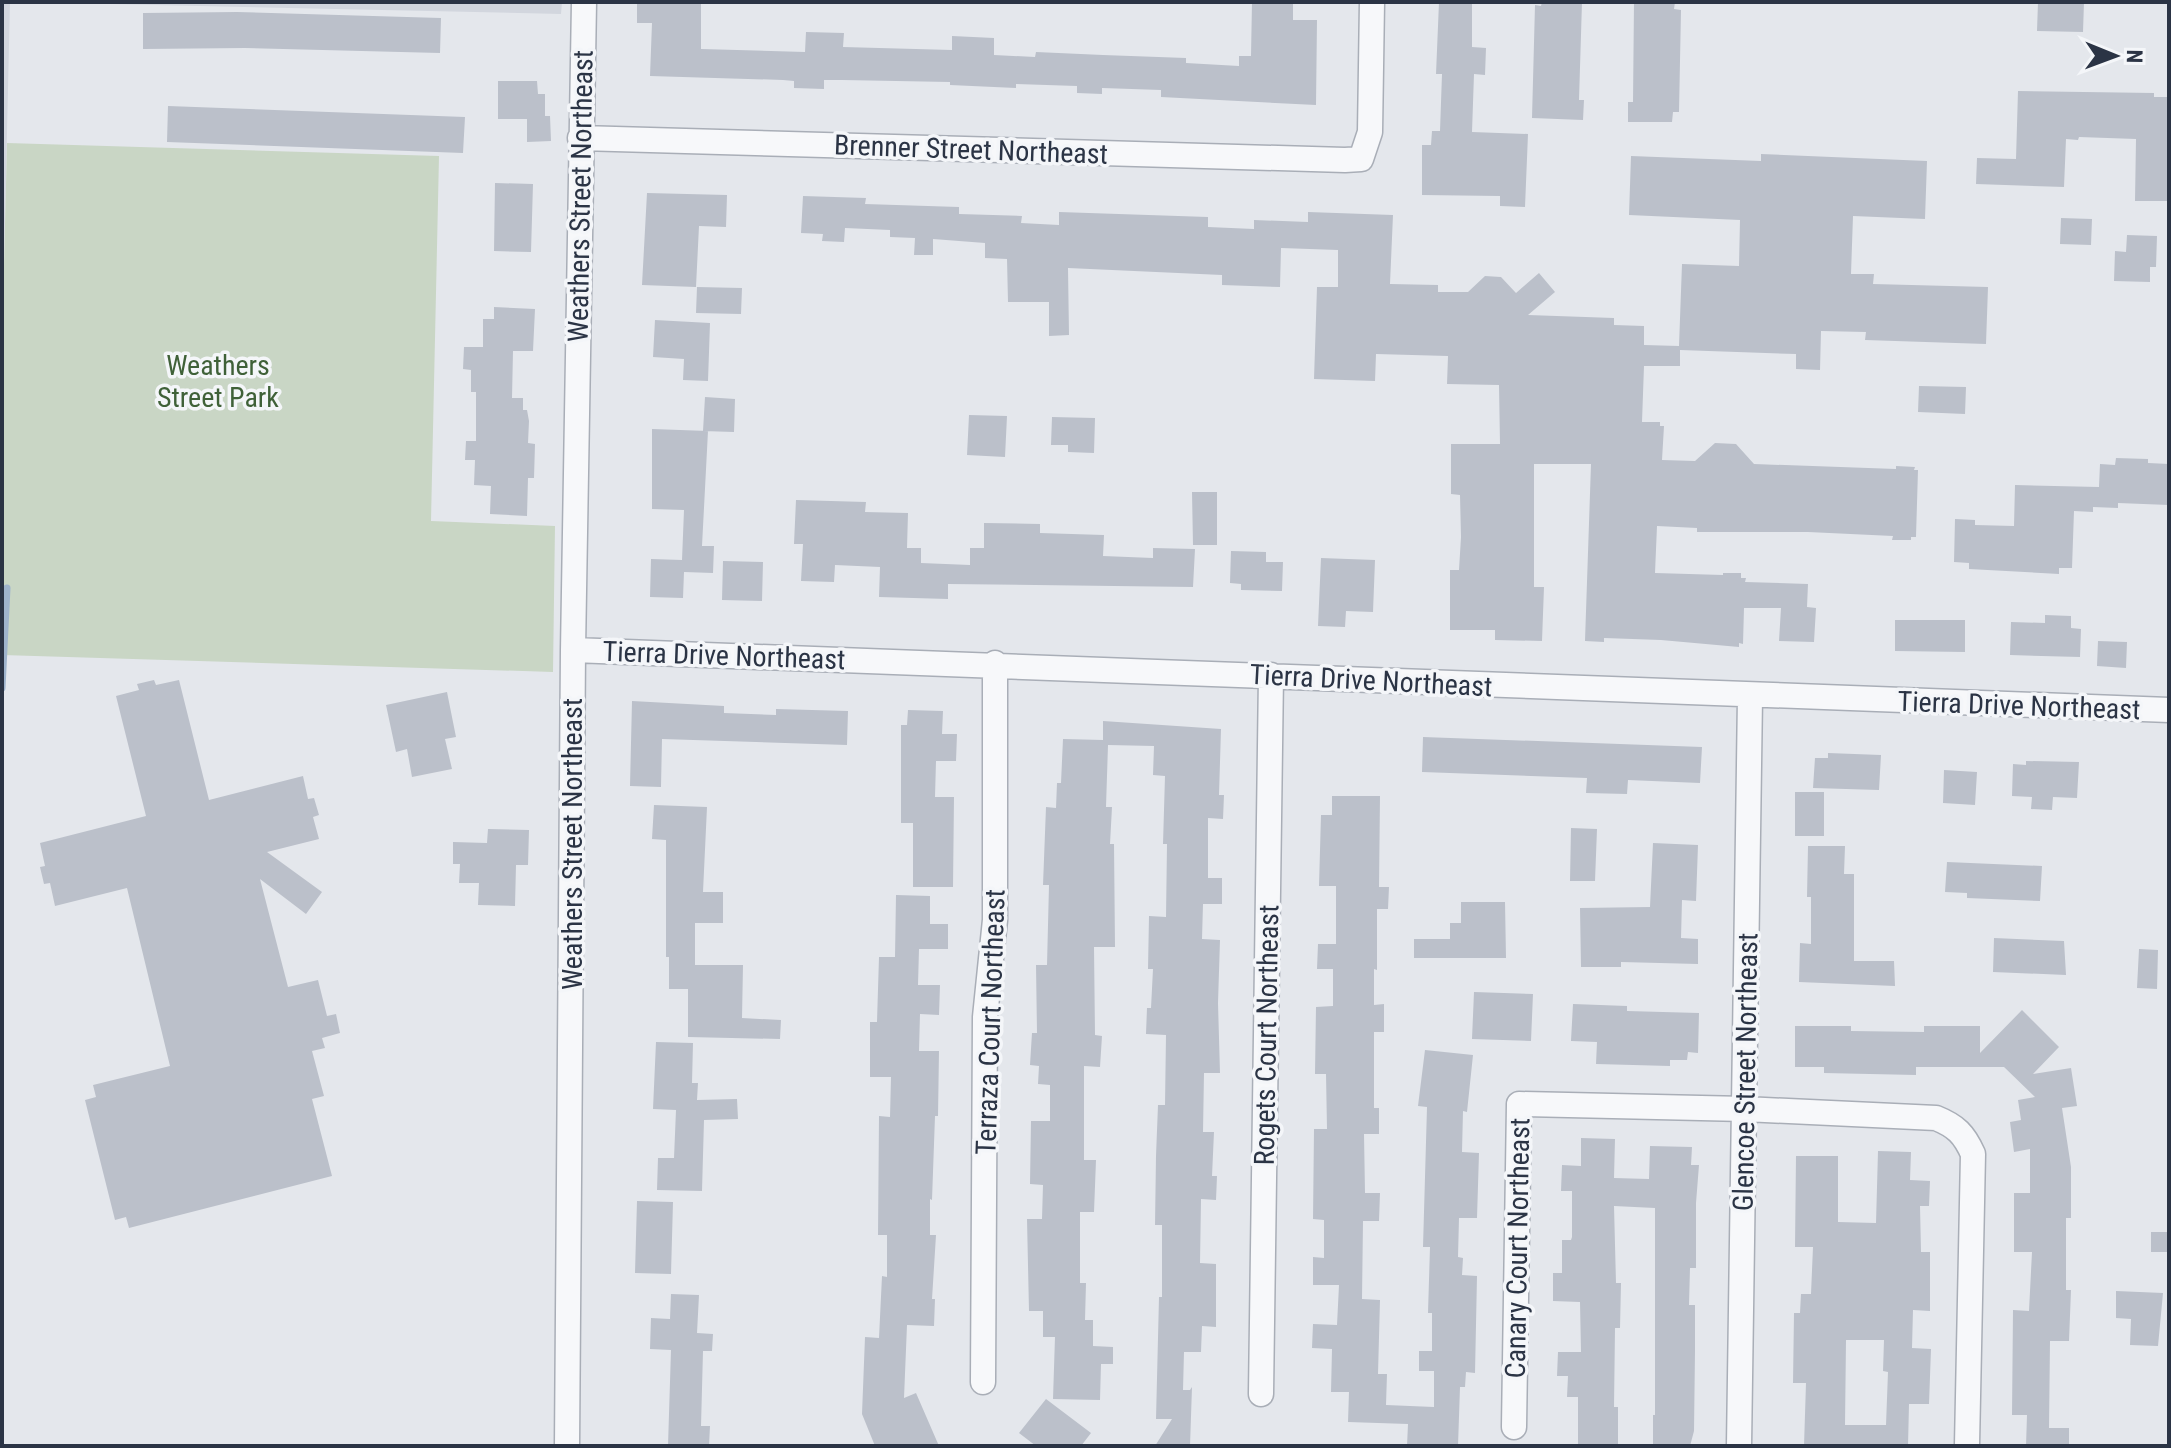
<svg xmlns="http://www.w3.org/2000/svg" width="2171" height="1448" font-family="'Roboto Condensed',sans-serif">
<rect width="100%" height="100%" fill="#e4e7ec"/>
<path fill="#d2d6de" d="M2 2H10L2 347Z
M20 2H562L561 14Z"/>
<path fill="#c9d6c5" d="M7 143 439 156 431 521 555 526 553 672 2 655V347Z"/>
<g fill="none" stroke-linecap="round" stroke-linejoin="round">
<path stroke="#9fb4cc" stroke-width="7" d="M2 688 7 588"/>
</g>
<path fill="#bbc0ca" fill-rule="evenodd" d="M637 2H701V49L805 52 806 32 844 33 843 47 952 50V36L994 38V55L1035 57 1036 52 1103 55 1186 58V63L1239 66V56H1251L1252 2H1293V20H1317L1316 105 1161 97V90L1102 88V94L1077 93V86L1016 84V88L950 85V82L842 80H824V89L794 88V81L783 80 650 76 652 23H637Z
M1439 2H1472V47L1486 48 1485 75 1474 74 1472 132 1528 134 1525 207 1500 206V196L1422 195V145H1431L1432 131H1440L1442 74H1436Z
M1542 2H1582L1579 100H1584L1583 120 1532 118 1535 5 1541 6Z
M1634 2H1675L1674 9 1681 10 1679 112H1673L1672 122H1628V102H1633Z
M2038 2H2084L2083 32 2037 31Z
M237 12 441 18 440 53 245 48 143 49V13Z
M498 81H537L538 94H545V116H550L551 141 527 142V119H498Z
M2018 91 2154 93V97H2169V201H2135L2136 139 2079 137 2078 140 2066 139 2064 187 1976 184 1977 158 2016 159Z
M168 106 465 117 463 153 167 142Z
M1761 154 1927 161 1925 219 1853 216 1851 274H1874L1873 284 1988 287 1986 344 1865 340 1866 332 1821 331 1820 370 1796 369V354L1680 350V366H1644L1642 422H1660V426H1664L1662 460 1695 461 1715 443 1736 444 1754 464 1896 469V466L1915 467 1914 470H1918L1916 537H1911V540H1892L1893 536 1808 532H1697V528L1657 526 1655 573 1723 575V573H1741V578H1746L1745 582 1808 584 1807 607 1816 608 1814 642 1779 641 1781 608H1744L1743 644 1739 643V647L1661 640 1604 638V642L1585 641 1591 464H1534V587H1544L1542 641 1495 640V630H1450V570H1459L1461 537 1460 495 1451 494V444H1500L1499 385 1447 384 1448 356 1376 354 1375 381 1314 379 1317 287H1338V250L1281 248 1280 287 1222 285V275L1068 268 1069 335 1049 336V302H1008L1007 259 985 258V243L933 239V255H914L915 238 890 237V230L845 228 844 242 822 241 823 234 801 233 803 196 866 198 865 204 959 207V214L1022 216 1021 223 1059 225V212L1208 217V227L1254 229V220L1308 222V212L1393 215 1390 284 1438 285V292H1468L1485 276 1501 277 1516 293 1539 273 1555 292 1528 315 1614 318V325L1644 326V345L1679 346 1682 264 1739 266 1740 220 1629 215 1631 156 1761 161Z
M495 183 533 184 531 252 494 251Z
M647 193 727 195 726 227 699 226 696 287 642 285Z
M2061 218 2092 219 2091 245 2060 244Z
M2127 235 2157 236 2156 267H2150V282L2114 281 2115 251 2126 252Z
M697 287 742 288 741 314 696 313Z
M494 307 535 309 533 351H513L512 398H523V410H527L529 421 528 443 535 444 534 478H528L527 516 490 514 491 486 474 485 475 460H465L466 441H476V392H471V370L463 369 464 347H483V319H494Z
M655 320 710 323 708 381 683 380 684 359 653 357Z
M1919 386 1966 387 1965 414 1918 412Z
M705 397 735 399 734 432 703 431Z
M969 415 1007 416 1005 457 967 455Z
M1052 417 1095 418 1094 453 1068 452V445H1051Z
M652 429 708 431 702 546H714L713 573 684 572 683 598 650 597 651 559 682 560 684 510 652 509Z
M2116 458 2148 459V463L2169 464V505L2118 503V508L2093 507V512L2074 511 2072 568H2059V574L1969 569V563L1954 562 1955 519 1975 520V525L2014 526 2015 485 2099 487 2100 464 2115 465Z
M1192 492H1217V545H1193Z
M796 500 866 502 865 512 908 513 907 548H921V563L970 565V548H984V523L1040 524V533L1104 535 1103 556 1153 558V548L1195 549 1193 587 948 584V599L879 597 880 567 835 565 834 582 801 581 803 544H794Z
M1231 551 1266 552V562H1283L1282 591 1241 590V584L1230 583Z
M1321 558 1375 560 1373 612 1346 611 1345 627 1318 626Z
M723 561 763 562 762 601 722 600Z
M2045 615 2071 616V628L2081 629 2080 657 2010 655 2011 622 2045 623Z
M1895 620H1965V652L1895 651Z
M2098 641 2127 642 2126 668 2097 666Z
M154 680 156 685 179 680 209 800 303 776 308 799 314 798 319 815 313 817 319 839 267 852 322 892 306 914 260 879 288 987 318 980 327 1016 336 1014 340 1033 322 1038 325 1048 312 1051 324 1096 312 1099 332 1176 129 1228 126 1217 115 1220 85 1100 96 1097 93 1085 170 1066 127 888 55 906 50 883 44 884 40 867 45 866 40 843 146 816 116 696 139 690 137 684Z
M447 692 456 737 445 739 452 769 412 777 407 749 396 752 386 705Z
M632 701 724 706V713L776 715V709L848 711 847 745 662 739 661 787 630 786Z
M908 710 943 711 942 734H957L956 761H936L935 797H954L953 887H913V823H901V725H907Z
M1103 721 1221 729 1219 795H1224L1223 819 1208 818V878H1222V904H1203L1202 939 1220 940 1218 1003 1220 1073H1204L1203 1132H1214L1212 1176H1217L1216 1200 1201 1199 1200 1263 1216 1264V1327L1202 1326 1201 1352H1184L1183 1390H1190L1192 1387 1190 1446H1155L1172 1419H1156L1159 1297H1162V1225H1155L1156 1156 1158 1105H1165L1166 1035 1146 1034 1147 1008H1151L1153 969H1148L1149 916 1166 917 1167 844H1163L1165 776 1153 775 1154 746 1108 745 1106 807H1112L1110 844H1114L1115 947H1094L1095 1035 1102 1036 1100 1067 1084 1066V1160H1096L1094 1212H1080V1283H1086L1085 1320H1093V1346L1113 1347V1364H1101L1100 1400 1053 1399 1055 1337H1043V1311H1029L1027 1219H1042L1043 1185 1030 1184 1031 1121H1050V1085L1038 1084 1039 1066 1030 1065 1032 1033H1037L1036 965H1047L1049 885H1043L1046 807 1056 808 1057 783H1061L1063 739 1103 740Z
M1423 737 1702 747 1700 783 1628 780 1627 794 1586 793 1587 778 1422 772Z
M1828 753 1881 755 1879 790 1813 788 1815 758H1828Z
M2026 761 2079 762 2077 798 2053 797 2052 810 2031 809 2032 797 2012 796 2013 764 2026 765Z
M1944 770 1977 772 1975 805 1943 803Z
M1795 792H1824V836H1795Z
M1332 796H1380L1379 887H1389L1388 909H1377V970L1374 969V1005L1384 1004V1032H1374V1108H1379V1134H1364L1365 1193H1380L1379 1221H1363L1362 1299 1380 1300 1378 1374H1387L1386 1405 1434 1407V1371H1419V1351H1432V1313H1428L1430 1247H1423L1427 1107 1418 1106 1425 1050 1473 1055 1467 1112 1463 1111 1462 1152 1479 1153 1477 1218H1459L1458 1257 1463 1258 1462 1275 1477 1276 1475 1373 1466 1372 1465 1387H1460L1458 1446H1407L1408 1424 1348 1422 1349 1392H1331L1332 1349 1312 1348 1313 1324 1337 1325 1339 1285H1313V1257L1324 1258V1220L1313 1219 1314 1129H1327L1326 1074H1315L1316 1007 1333 1006V969H1317L1318 944H1336V886H1319L1321 815H1332Z
M654 805 707 807 703 892H723V923H695V965H743L742 1018 781 1020 780 1039 688 1037V989H669V957H666V840L652 839Z
M1571 828 1597 829 1595 881H1570Z
M488 829 529 830 528 865H516L515 906 478 905 479 883H459L460 864H453V842L487 843Z
M1653 843 1698 845 1696 901 1682 900 1681 938 1698 939V964L1621 962V967H1581L1580 908 1650 907Z
M1808 846H1845L1844 874H1854V961H1894L1895 986 1799 982 1800 943 1811 944V897H1807Z
M1947 862 2042 866 2040 901 1967 898V893L1945 892Z
M896 895 930 896V924H948V949H919L918 985H940L939 1015 920 1014 919 1051H939L938 1116H935L932 1200 930 1199V1235H936L932 1299H935L934 1326 907 1325 904 1398 916 1393 939 1446H875L862 1414 865 1337 879 1338 882 1276 887 1277V1235H878L879 1116 890 1117 891 1077H870V1022H877L879 957H895Z
M1461 902H1505L1506 958H1414V939H1450V923H1461Z
M1994 938 2064 941 2066 975 1993 972Z
M2139 949 2158 950 2157 989 2137 988Z
M1474 992 1533 994 1531 1041 1472 1039Z
M1573 1004 1627 1006V1011L1699 1013 1698 1053 1688 1052 1687 1060H1670V1066L1596 1064 1597 1042 1571 1041Z
M2022 1010 2059 1047 2033 1074 2071 1068 2077 1106 2062 1108 2071 1167V1218H2066V1290H2071L2069 1341H2050L2049 1428H2069V1446H2026L2027 1415H2012L2013 1310 2029 1311 2032 1252H2014V1193H2030V1149L2014 1152 2010 1122 2021 1120 2018 1100 2035 1097 2004 1067H1916V1075L1824 1073V1067H1795V1026H1851V1031L1924 1032V1026H1980V1053Z
M656 1042 693 1043 692 1083H698L697 1100 737 1099 738 1119 704 1120 702 1191 657 1190 658 1158H674L676 1110 653 1109Z
M1581 1138 1615 1139 1614 1178 1649 1179 1650 1146 1692 1147 1691 1165H1699L1696 1203V1268H1690L1689 1305H1695V1351L1694 1431 1690 1446H1653V1415H1655V1208L1614 1206 1616 1283H1621L1620 1328H1615L1614 1407H1618V1446H1578V1397H1567L1568 1376H1557L1558 1352H1581L1580 1302 1553 1301V1273H1562V1240H1571L1572 1237V1191H1561L1562 1165 1581 1166Z
M1878 1151 1911 1152 1910 1180 1930 1181 1929 1206H1920L1921 1252H1930V1311L1913 1310 1912 1348 1931 1349 1929 1404H1909L1908 1446H1804L1806 1383H1793L1794 1313H1800L1801 1294H1811L1813 1247H1795L1796 1156H1838V1222L1876 1223ZM1846 1340H1884L1883 1371 1888 1372 1886 1425H1845Z
M637 1201 673 1202 671 1274 635 1273Z
M2151 1232H2169V1252H2151Z
M2116 1291 2163 1293 2158 1346 2130 1345 2131 1319 2116 1318Z
M671 1294 699 1295 697 1333 713 1334 712 1351H703L701 1426H710L709 1446H668L671 1350 650 1349 651 1318 670 1319Z
M1046 1399 1091 1433 1081 1446H1036L1019 1433Z"/>
<g fill="none" stroke-linecap="round" stroke-linejoin="round">
<g stroke="#a9aeb7" stroke-width="27">
<path id="minor" d="M580 138 1345 160 1361 159 1370 132 1372 2
M573 650C1105 666 1637 694 2169 710
M983 1382 985 1017 995 920V663
M1261 1394 1271 675
M1514 1427 1519 1104 1745 1109 1936 1118C1956 1126 1964 1134 1973 1154L1967 1445
M567 1446 573 650 584 2
M1739 1446 1750 697"/>
</g>
<use href="#minor" stroke="#f7f8fa" stroke-width="24"/>
</g>
<g text-anchor="middle" stroke-width="7" stroke-linejoin="round" paint-order="stroke">
<g font-size="28" fill="#2b3445" stroke="#f4f6f9">
<text transform="translate(971 149) rotate(2)" y="10">Brenner Street Northeast</text>
<text transform="translate(580 196) rotate(-89)" y="10">Weathers Street Northeast</text>
<text transform="translate(724 655) rotate(2)" y="10">Tierra Drive Northeast</text>
<text transform="translate(1371 680) rotate(3)" y="10">Tierra Drive Northeast</text>
<text transform="translate(2019 705) rotate(2)" y="10">Tierra Drive Northeast</text>
<text transform="translate(572 844) rotate(-90)" y="10">Weathers Street Northeast</text>
<text transform="translate(990 1022) rotate(-88)" y="10">Terraza Court Northeast</text>
<text transform="translate(1266 1035) rotate(-89)" y="10">Rogets Court Northeast</text>
<text transform="translate(1745 1072) rotate(-89)" y="10">Glencoe Street Northeast</text>
<text transform="translate(1517 1248) rotate(-89)" y="10">Canary Court Northeast</text>
</g>
<g font-size="28" fill="#3f6138" stroke="#f4f6f9">
<text x="218" y="375">Weathers<tspan x="218" dy="32">Street Park</tspan></text>
</g>
</g>
<rect width="2171" height="1448" fill="none" stroke="#2b3445" stroke-width="8"/>
<g transform="translate(2115 56) rotate(91)" stroke="#f4f6f9" stroke-width="6" paint-order="stroke">
<path d="M0-6L14 30L0 20L-14 30Z" fill="#2b3445"/>
<text y="-12" font-size="22" font-weight="bold" text-anchor="middle" fill="#2b3445">N</text>
</g>
</svg>
